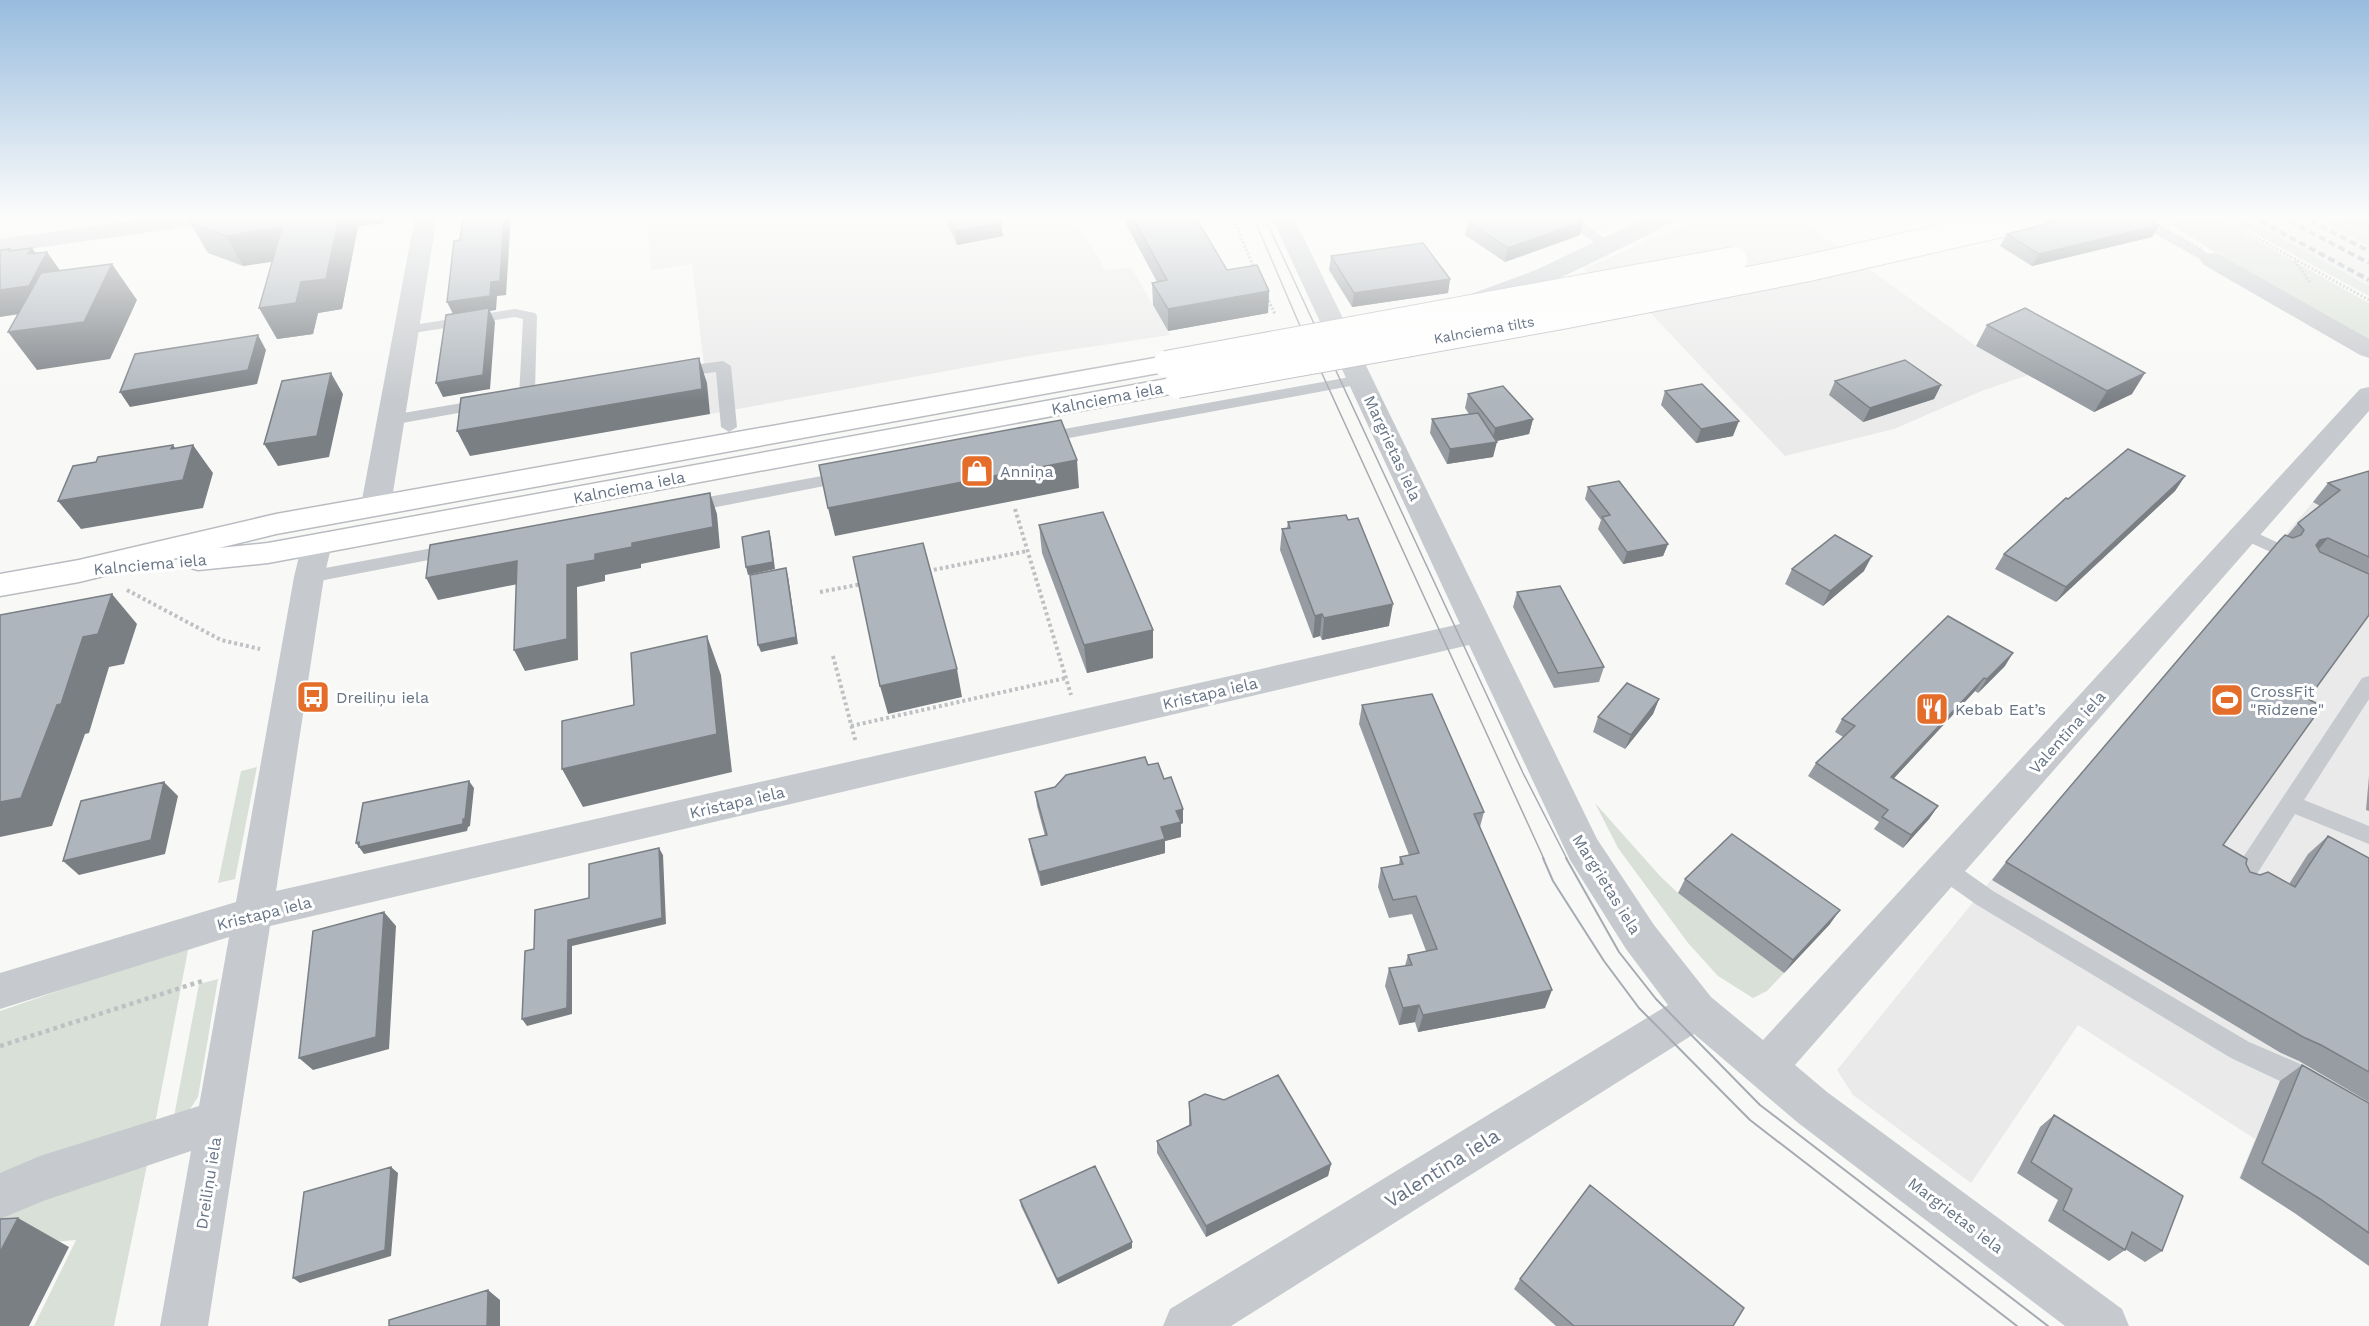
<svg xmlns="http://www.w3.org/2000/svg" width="2369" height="1326" font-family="'Work Sans',sans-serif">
<rect width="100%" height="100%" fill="#f8f9f6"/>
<path fill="#e9eae9" d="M647 216H1073L1105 270 1131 267 1170 335 1035 355 710 414 692 264 651 270Z
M1585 216H1639L1603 232Z
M1714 216H1795L1976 346 2028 375 1984 390 1894 429 1785 456 1648 310 1583 269 1657 237Z
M2241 216H2312L2369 246V286Z
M2366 486 2369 488V1266L2296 1214 2239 1178 2255 1139 2078 1025 1971 1183 1853 1095 1837 1070 1991 880 2313 502Z"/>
<path fill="#d9e0d7" d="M2158 216H2212L2369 303V343L2220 259 2213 251Z
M2223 216H2241L2369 286V296Z
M2312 216H2337L2369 232V246Z
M257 767 235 879 218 883 241 771Z
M1595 803 1660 876 1678 893 1784 973 1767 991 1753 998 1718 976 1688 943 1618 848Z
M188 950 154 1129 0 1183V1011L148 960Z
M218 979 198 1097 188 1112 173 1122 199 984Z
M148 1160 114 1326H34L76 1240 0 1247V1211Z"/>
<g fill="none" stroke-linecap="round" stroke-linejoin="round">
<g stroke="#b9bcc1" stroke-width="3">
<path id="primary" d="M1166 356 1175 358 1179 364 1175 370 276 534 219 548 268 543 1177 377 1186 379 1190 385 1186 391 268 563 198 570 187 567 183 560 185 556 79 582 0 596V574L79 560 276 514Z"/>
</g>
<path stroke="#bec0c3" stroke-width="3" stroke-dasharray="2 2" stroke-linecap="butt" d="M1232 216 1254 268
M2217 216 2369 300
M2295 261 2311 284
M1267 297 1275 314"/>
<path stroke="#bec0c3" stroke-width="4" stroke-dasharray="3 3" stroke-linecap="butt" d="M1015 509 1071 695
M928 571 1027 551
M127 590 221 640 260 649
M820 592 862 584
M833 656 856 743
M851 726 1066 678"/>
<path stroke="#bec0c3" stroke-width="4.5" stroke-dasharray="4 4" stroke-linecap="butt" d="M0 1046 202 981"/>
<path fill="#c6c9cd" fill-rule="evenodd" d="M1558 216H1574L1614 245 1612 248H1602Z
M2140 216H2154L2158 224 2219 260 2212 264 2207 263 2148 230Z
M515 309 535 313 537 316 535 391H549L551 394 549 397 527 402 519 397 523 319 515 317 407 334 400 330 407 326Z
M723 361 731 366 737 427 729 432 721 427 716 372 678 377 670 372 678 367Z
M1361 375 1369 380 1367 383 1042 443 1034 438 1042 433Z
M486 399 494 404 492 407 391 425 383 420 391 415Z
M849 471 855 472 857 476 855 480 686 513 680 511 677 507 680 503 686 501Z
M2246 528 2283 545 2286 549 2283 553 2277 555 2240 538 2237 534 2240 530Z
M454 544 460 546 463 550 460 554 309 583 303 581 300 577 303 573 309 571Z
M2369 676V699L2304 800 2369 826V844L2295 814 2248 888 2240 891 2232 888 2229 881 2232 874 2362 678Z
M1944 860 1952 862 1993 891 2249 1042 2298 1063 2323 1076 2327 1085 2323 1094 2314 1097 2231 1058 1977 905 1936 876 1933 869 1936 862Z"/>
<path fill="#c6c9cd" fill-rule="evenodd" d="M165 216H226L223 221 215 223 0 253V239Z
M415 216H437L391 505 386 512 376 515 366 512 361 505Z
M1271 216H1293L1597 839 1654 925 1711 997 1763 1040 2360 389 2369 387V411L1795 1065 1827 1092 2122 1309 2129 1326H2065L1797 1122 1694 1034 1231 1326H1163L1170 1309 1668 1005 1626 949 1570 860 1469 645 270 926 208 1326H160L191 1151 43 1201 0 1219V1173L40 1156 199 1106 229 937 0 1009V973L236 902 294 577 302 544 306 537 317 534 328 537 332 544 324 577 276 891 1460 624Z
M1649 216H1678L1675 221C1608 254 1542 292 1469 310L1460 308 1457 303 1460 298 1536 270Z
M2340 216H2369V232L2343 221Z
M2212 253 2220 255 2369 339V358L2360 355 2204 265 2200 260 2204 255Z"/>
<use href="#primary" fill="#fff" fill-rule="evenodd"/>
<path stroke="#a6abb2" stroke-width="1.5" d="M1253 216 1297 319 1544 859
M1264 216 1523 773 1567 859"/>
<path stroke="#a6abb2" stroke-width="2" d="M1543 858 1553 881 1604 961 1639 1008 1750 1120 2017 1326
M1566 858 1619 952 1656 999 1760 1105 2048 1326"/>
<path stroke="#a6abb2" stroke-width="4" stroke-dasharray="7 4" stroke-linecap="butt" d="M2251 216 2369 280
M2280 216 2369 263
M2301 216 2369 251"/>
<g stroke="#b9bcc1" stroke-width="28" stroke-linecap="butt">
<path id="primary-bridge" d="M1166 364 1734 260
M1177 385 1562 316 1804 269 2036 216"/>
</g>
<path stroke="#bec0c3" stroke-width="3" stroke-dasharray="2 2" stroke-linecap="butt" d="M2157 225 2203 250"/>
<use href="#primary-bridge" stroke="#fff" stroke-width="26"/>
</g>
<path fill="#969ca2" d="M192 216H385L383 223 358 226 342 309 318 313 313 334 277 339 273 261 243 266 208 253 190 223Z
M944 216H998L1001 223 1003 236 957 245Z
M1126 216H1195L1227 270 1269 291 1268 313 1168 331 1153 305 1152 283 1157 282 1126 224Z
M2047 218 2159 225 2152 237 2032 266 2000 246 2007 234 2043 225Z
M1468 222 1580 235 1505 262 1465 235Z
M1331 256 1450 279 1448 293 1352 307 1329 270Z
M1987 325 2132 394 2094 412 1976 346Z
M1835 381 1941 385 1934 399 1863 422 1829 395Z
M1665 391 1733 436 1696 443 1661 405Z
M1468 394 1533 419 1529 434 1496 441 1493 457 1447 464 1430 433 1432 419 1469 414 1465 408Z
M2369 471V615L2308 699 2223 845 2246 864 2250 872 2289 884 2308 854 2328 836 2369 858V1102L2299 1061 2281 1053 1992 880 2006 862 2298 523 2320 506 2313 502 2328 483Z
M2185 476 2175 491 2056 602 1995 569 2004 554 2068 499Z
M1588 487 1668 544 1663 556 1623 564 1598 529 1601 520 1585 499Z
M1288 522 1389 626 1322 640 1320 636 1313 638 1280 550 1282 529 1287 528Z
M1039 525 1153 630V658L1087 673 1042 553Z
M1792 569 1864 571 1823 606 1785 584Z
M1517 592 1604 667 1599 682 1554 688 1513 607Z
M2005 666 1978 693 1975 691 1894 778 1938 806 1929 819 1903 848 1874 829 1879 822 1808 776 1816 763 1843 737 1835 732 1842 719Z
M1659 699 1653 714 1625 749 1593 732 1598 717Z
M1362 705 1484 812 1480 827 1545 1008 1418 1032 1415 1022 1399 1025 1385 986 1389 968 1405 966 1408 955 1426 951 1412 914 1389 918 1378 887 1381 868 1399 865 1400 857 1409 855 1359 724Z
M1148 765 1164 779 1183 823 1181 824V837L1165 841V853L1041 886 1032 854 1029 839 1045 836 1037 806 1035 792Z
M2369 776V811L2366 810Z
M1685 879 1830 924 1784 973 1678 893Z
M2302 1065 2369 1103V1266L2296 1214 2240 1178 2280 1081Z
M1189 1102 1331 1164 1328 1176 1206 1237 1157 1153V1141L1189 1125Z
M2054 1115 2162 1251 2145 1262 2125 1249V1250L2109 1261 2048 1221 2058 1200 2017 1173 2040 1127Z
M1020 1200 1132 1248 1058 1284 1021 1206Z
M1520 1279 1733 1326H1556L1514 1289Z"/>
<path fill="#7a7f84" d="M339 216H385L383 223 358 226 342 309 318 313 313 334 277 339 259 308 301 282Z
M504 216H511L506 295 497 296 496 310 490 311 495 322 490 389 443 397 436 383 454 316 447 302 491 282Z
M1583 221 1580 235 1505 262 1508 248Z
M1001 223 1003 236 957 245 955 231Z
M2159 225 2152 237 2032 266 2039 254Z
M282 227 298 258 243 266 226 236Z
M32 248 42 262 47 252 64 276 46 310 0 317V290L28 254Z
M112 264 137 300 110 359 37 370 8 332Z
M1450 279 1448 293 1352 307 1354 293Z
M1269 291 1268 313 1168 331V309Z
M258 335 266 350 257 384 130 407 120 392Z
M699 358 707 383 710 414 470 456 457 431Z
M331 373 343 394 329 457 278 466 264 444Z
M2145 373 2132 394 2094 412 2107 391Z
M1941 385 1934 399 1863 422 1870 408Z
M1533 419 1529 434 1492 442 1495 428Z
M1739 421 1733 436 1696 443 1701 429Z
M1497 442 1493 457 1447 464 1450 449Z
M173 445 187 465 193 445 213 473 203 508 81 529 58 501 171 449Z
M1077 460 1079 488 835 536 828 508Z
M2185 476 2175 491 2056 602 2066 587Z
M710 493 717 514 720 548 641 564V568L605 575V581L577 587 578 660 525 671 514 650 567 565 595 554Z
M769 531 771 539 775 569 748 575 746 567Z
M2328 538 2312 557 2304 559 2320 540Z
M1668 544 1663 556 1623 564 1627 552Z
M1872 556 1864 571 1823 606 1830 591Z
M517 561 528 582 438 600 426 578Z
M786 568 788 576 798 644 761 652 758 645Z
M112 594 137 624 124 664 109 667 89 733 85 734 52 826 0 837V802L83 637Z
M1393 604 1389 626 1322 640 1324 618Z
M1322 614 1320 636 1313 638 1315 616Z
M1153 630V658L1087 673 1084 645Z
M707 636 721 675 732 772 583 807 562 769 717 734Z
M2013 653 2005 666 1978 693 1987 679Z
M957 669 962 697 888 714 880 686Z
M1984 678 1975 691 1883 790 1891 777Z
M1659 699 1653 714 1625 749 1631 735Z
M469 781 474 788 470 826 468 827 467 831 364 854 356 843 359 842Z
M164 782 178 796 165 854 79 875 63 861Z
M1938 806 1929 819 1903 848 1911 835Z
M1183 809V823L1181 824V837L1165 841V853L1041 886 1039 872 1161 827 1176 811Z
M659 848 663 855 666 924 572 946V1014L527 1026 522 1019 568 940Z
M1840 910 1830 924 1784 973 1793 960Z
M384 912 396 926 389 1049 313 1070 299 1058Z
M1552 990 1545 1008 1418 1032 1423 1015Z
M1419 1005 1415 1022 1399 1025 1403 1008Z
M1331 1164 1328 1176 1206 1237V1226Z
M391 1167 398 1173 391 1256 300 1283 293 1278Z
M18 1218 69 1247 29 1326H0V1252Z
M1132 1242V1248L1058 1284 1057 1279Z
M488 1290 500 1300V1326H487Z"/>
<path fill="#aeb5bc" stroke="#7a7f84" stroke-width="1.5" d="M192 216H339L326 279 301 282 296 303 259 308 282 227 226 236 190 223Z
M463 216H504L500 281 491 282 490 296 447 302 454 241 460 240Z
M948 216H998L1001 223 955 231Z
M1132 216H1195L1227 270 1257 265 1269 291 1168 309 1152 283 1167 280Z
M1484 216H1576L1583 221 1508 248 1468 222Z
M2054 216H2144L2159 225 2039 254 2007 234 2054 222 2047 218Z
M1423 243 1450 279 1354 293 1331 256Z
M32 248 28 254 47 252 29 286 0 290V250L10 249 9 251Z
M112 264 84 322 8 332 41 273Z
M489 308 483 375 436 383 446 315Z
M2025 308 2145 373 2107 391 1987 325Z
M258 335 248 370 120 392 135 354Z
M699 358 702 389 457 431 461 398Z
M1905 360 1941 385 1870 408 1835 381Z
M331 373 317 436 264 444 282 381Z
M1702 384 1739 421 1701 429 1665 391Z
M1503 386 1533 419 1495 428 1468 394Z
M1478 413 1497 442 1450 449 1432 419Z
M1061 420 1077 460 828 508 819 465Z
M173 445 171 449 193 445 183 480 58 501 73 466 96 462 98 457Z
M2128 449 2185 476 2066 587 2004 554 2066 498 2068 499Z
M2369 471V557L2328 538 2320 540 2316 545 2320 552 2369 574V615L2308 699 2322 706 2223 845 2247 859 2246 864 2250 872 2260 875 2268 872 2295 887 2328 836 2369 858V1072L2321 1045 2303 1037 2006 862 2280 540 2285 535 2293 538 2301 535 2304 530 2298 523 2340 490 2328 483Z
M1619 481 1668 544 1627 552 1602 517 1610 515 1588 487Z
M710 493 713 527 632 543V547L595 554V560L567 565V639L514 650 517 561 426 578 430 545Z
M1103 512 1153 630 1084 645 1039 525Z
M1346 515 1348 520 1358 518 1393 604 1324 618 1322 614 1315 616 1282 529 1290 528 1288 522Z
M769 531 773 562 746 567 742 537Z
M1835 535 1872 556 1830 591 1792 569Z
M923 543 957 669 880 686 853 557Z
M786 568 796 637 758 645 750 575Z
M1560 586 1604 667 1558 673 1517 592Z
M112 594 98 634 83 637 61 704 57 705 21 798 0 802V615Z
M1948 616 2013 653 1987 679 1984 678 1891 777 1938 806 1911 835 1882 817 1888 810 1816 763 1855 726 1842 719Z
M707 636 717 734 562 769V721L634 705 631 653Z
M1627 683 1659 699 1631 735 1598 717Z
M1432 694 1484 812 1474 814 1552 990 1423 1015 1419 1005 1403 1008 1389 968 1412 965 1408 955 1437 949 1416 896 1393 900 1381 868 1403 864 1400 857 1419 853 1362 705Z
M1145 757 1148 765 1158 763 1164 779 1171 777 1183 809 1176 811 1181 822 1161 827 1165 839 1039 872 1029 839 1047 835 1035 792 1055 787 1066 775Z
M469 781 465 819H463V824L359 847V842L356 843 363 803Z
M164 782 151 840 63 861 81 801Z
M1732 834 1840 910 1793 960 1685 879Z
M659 848 662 918 568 940 567 1008 522 1019 525 951 534 949 535 910 589 898V864Z
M384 912 376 1037 299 1058 313 931Z
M2302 1065 2369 1103V1233L2320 1199 2262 1163Z
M1278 1075 1331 1164 1206 1226 1157 1141 1191 1125 1189 1102 1205 1094 1224 1100Z
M2054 1115 2183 1196 2162 1251 2132 1232 2125 1250 2063 1210 2072 1189 2031 1162Z
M1095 1166 1132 1242 1057 1279 1020 1200Z
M391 1167 385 1250 293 1278 304 1192Z
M1590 1185 1744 1308 1733 1326H1574L1520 1279Z
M18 1218 0 1252V1219Z
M488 1290 487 1326H389V1320Z"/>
<linearGradient id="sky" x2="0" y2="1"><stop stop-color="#98bcde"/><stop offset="0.54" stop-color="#fcfcfb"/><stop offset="1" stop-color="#fcfcfb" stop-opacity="0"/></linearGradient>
<rect width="2369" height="402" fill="url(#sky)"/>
<defs>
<g id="shop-square" transform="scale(1.725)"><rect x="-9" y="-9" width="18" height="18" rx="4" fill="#e56d2a" stroke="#fff"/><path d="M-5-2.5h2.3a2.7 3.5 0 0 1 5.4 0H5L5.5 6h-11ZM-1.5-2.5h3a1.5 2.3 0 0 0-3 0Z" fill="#fff"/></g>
<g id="bus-square" transform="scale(1.725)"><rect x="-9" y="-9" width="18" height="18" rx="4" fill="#e56d2a" stroke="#fff"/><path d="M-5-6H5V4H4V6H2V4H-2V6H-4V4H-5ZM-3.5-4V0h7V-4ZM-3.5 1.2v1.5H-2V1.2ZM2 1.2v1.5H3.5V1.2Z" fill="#fff"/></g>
<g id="stadium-square" transform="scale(1.725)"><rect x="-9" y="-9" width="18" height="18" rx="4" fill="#e56d2a" stroke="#fff"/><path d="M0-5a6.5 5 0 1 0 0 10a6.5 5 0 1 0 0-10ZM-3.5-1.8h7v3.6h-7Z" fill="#fff"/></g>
<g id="restaurant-square" transform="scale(1.725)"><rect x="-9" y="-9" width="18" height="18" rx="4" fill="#e56d2a" stroke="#fff"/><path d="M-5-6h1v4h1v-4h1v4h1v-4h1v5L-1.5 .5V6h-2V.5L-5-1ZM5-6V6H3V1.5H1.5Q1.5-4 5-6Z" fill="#fff"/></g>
</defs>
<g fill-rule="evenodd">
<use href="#shop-square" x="977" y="471"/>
<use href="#bus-square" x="313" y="697"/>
<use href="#stadium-square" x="2227" y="700"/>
<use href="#restaurant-square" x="1932" y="709"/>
</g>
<g text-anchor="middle" stroke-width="6" stroke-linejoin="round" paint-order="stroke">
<g font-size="14" fill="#677587" stroke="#fff">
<text transform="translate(1484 330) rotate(-10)" y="5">Kalnciema tilts</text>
</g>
<g font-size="16" fill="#677587" stroke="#fff">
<text transform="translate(1107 398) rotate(-11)" y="6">Kalnciema iela</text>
<text transform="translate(1393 448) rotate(65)" y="6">Margrietas iela</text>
<text transform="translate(629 487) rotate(-11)" y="6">Kalnciema iela</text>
<text transform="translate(150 564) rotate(-5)" y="6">Kalnciema iela</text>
<text transform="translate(1210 693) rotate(-13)" y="6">Kristapa iela</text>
<text transform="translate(2067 732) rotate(-48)" y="6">Valentīna iela</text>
<text transform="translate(737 802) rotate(-13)" y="6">Kristapa iela</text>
<text transform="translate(1607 884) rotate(58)" y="6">Margrietas iela</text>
<text transform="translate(264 913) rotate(-14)" y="6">Kristapa iela</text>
<text transform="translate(208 1183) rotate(-81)" y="6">Dreiliņu iela</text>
<text transform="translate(1956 1215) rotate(37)" y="6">Margrietas iela</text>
</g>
<g font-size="16" fill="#677587" stroke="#fff" text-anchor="start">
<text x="1000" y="477">Anniņa</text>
<text x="2250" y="697">CrossFit<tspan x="2250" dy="18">"Rīdzene"</tspan></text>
<text x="336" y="703">Dreiliņu iela</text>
<text x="1955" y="715">Kebab Eat’s</text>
</g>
<g font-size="20" fill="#677587" stroke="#fff">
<text transform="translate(1442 1168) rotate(-32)" y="7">Valentīna iela</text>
</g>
</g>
</svg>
